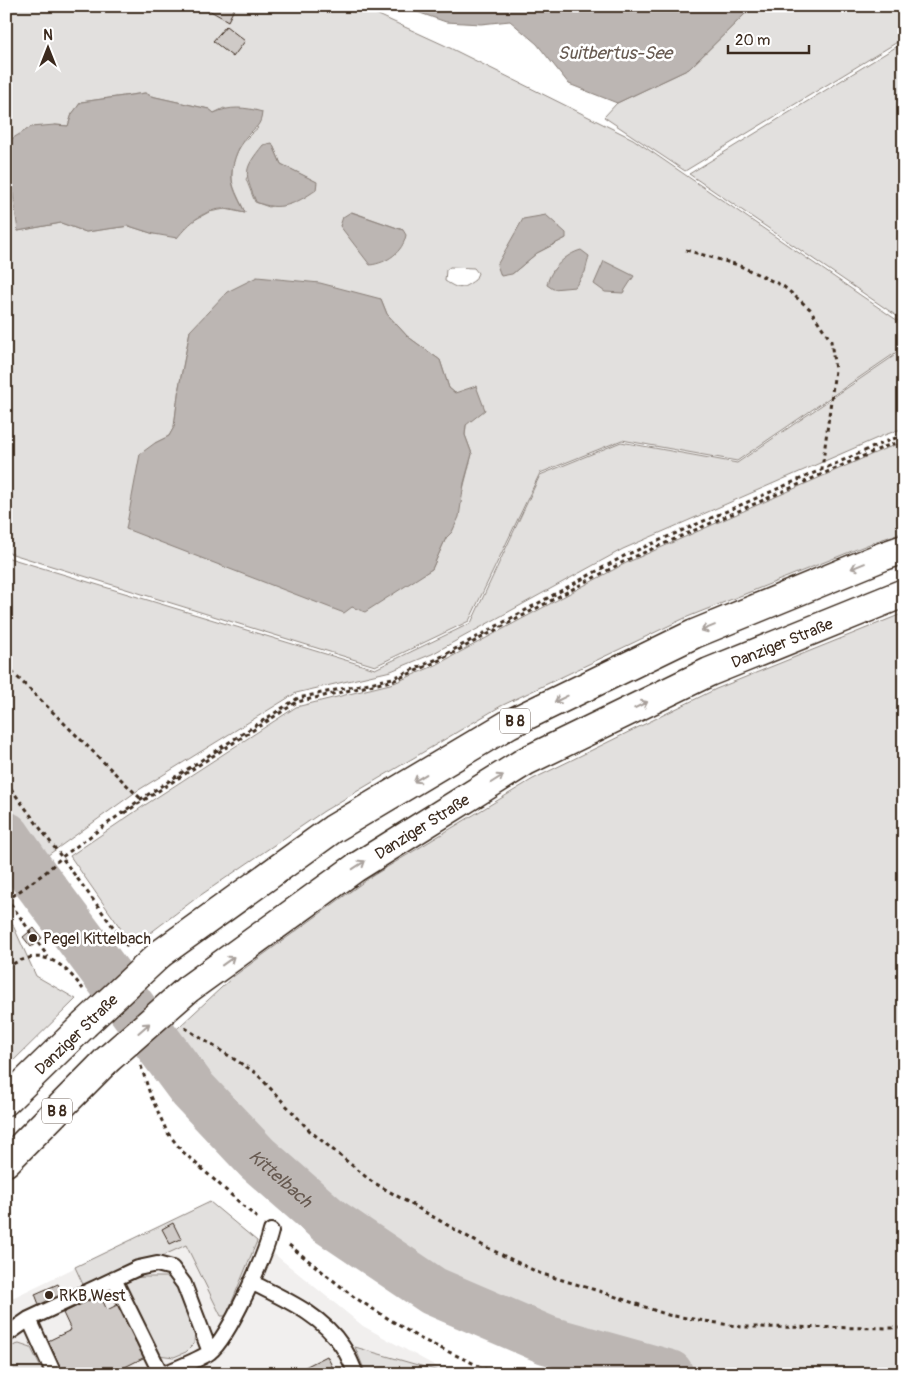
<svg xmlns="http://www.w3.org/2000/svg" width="910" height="1380" font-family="Pangolin,sans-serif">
<rect width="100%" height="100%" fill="#fff"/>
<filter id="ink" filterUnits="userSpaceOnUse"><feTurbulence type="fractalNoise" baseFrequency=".02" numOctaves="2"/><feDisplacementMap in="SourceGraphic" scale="10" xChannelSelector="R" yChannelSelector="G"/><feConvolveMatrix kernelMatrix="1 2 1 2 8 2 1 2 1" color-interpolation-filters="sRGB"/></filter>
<g filter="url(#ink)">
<path fill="#f1efee" d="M210 1202 363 1326 450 1374H6V1301Z"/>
<path fill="#e2e0de" stroke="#8e857e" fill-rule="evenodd" d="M6 6H359L444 45 633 139 904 325V347L737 461 622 440 540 473 469 621 375 666 6 552ZM145 93 151 96 209 109 214 113 224 108 258 128C241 141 231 157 232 179 233 190 241 202 245 213L225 209 209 212 189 223 154 234 129 226 86 232 61 223 18 231 55 125 68 126 72 114 81 102ZM272 143 281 164 316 182 269 207 255 202 246 179ZM352 212 403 230 340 226ZM546 215 566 238 537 253 512 274ZM450 267 474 268 478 273 475 280C460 290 460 290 445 281L446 270ZM381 299 387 314 407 336 440 360 449 388 455 393 466 425 465 435 472 454 452 532 446 538 432 569 352 607 155 443 169 436 174 427 179 387 190 331Z
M753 6H904V38L685 171 604 117 617 103 689 69Z
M904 42V321L689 174Z
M904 349V428L882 436 623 549 432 654 391 671 296 693 137 791 37 863 6 819V557L375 669 471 623 540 475 621 442 737 463Z
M904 442V532L877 541 685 618 501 706 324 811 195 899 133 946 70 856 145 805 296 707 394 683 436 665 626 563 884 449Z
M904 613V1374H729L696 1372 548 1332 436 1285 334 1214 265 1153 202 1087 167 1038 234 976 369 878 533 779 716 689Z
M6 910 36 976 76 999 6 1068Z
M210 1202 257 1241 226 1316H221L186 1245 86 1291 75 1267Z
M145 1277H169L178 1288 195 1329 194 1344 186 1352 174 1357 158 1355 124 1284 131 1278Z
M19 1344 31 1348 44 1374H6V1350L8 1347Z
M355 1347 449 1374H366Z"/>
<path fill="#bcb6b3" stroke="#887e77" d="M400 6H753L689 69 617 103 569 84 537 44 510 21 481 24 446 22Z
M145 93 151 96 209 109 214 113C229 106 246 107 262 112 261 127 255 127 246 137 238 146 230 168 232 180 233 191 241 203 245 213 239 212 232 209 226 209 205 208 189 223 177 238L154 234 129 226 86 232 61 223 18 231 9 165 10 140 31 127 55 125 68 126 72 114 81 102Z
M272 143 281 164 317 182 316 190C296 204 279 212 256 202 244 172 243 170 263 145Z
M351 212 403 230 406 235C403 252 387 263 370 265L340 226 343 217Z
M546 215 566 233V238L537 253 512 274 501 276 497 265 523 219Z
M581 250 589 256 585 272 575 287 553 289 547 285C550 269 566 254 581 250Z
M604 261 634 276 623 293 605 292 594 284Z
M257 277 320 283 381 299 387 314 407 336 440 360 449 388 455 393 476 386 485 410 466 425 465 435 472 454 464 483 459 517 452 532 446 538 432 569 365 612 352 607 344 613 126 529 140 454 155 443 169 436 174 427 179 387 190 331 227 292Z"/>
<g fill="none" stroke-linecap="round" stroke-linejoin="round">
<path stroke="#bcb6b3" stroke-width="49" id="s1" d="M6 836 35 878 193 1090 257 1158 329 1221 433 1291 547 1340 669 1374"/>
</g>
<path fill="#cfcac7" stroke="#3b2a1e" d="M202 6H234L235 7 228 21Z
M226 26 245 41 233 57 213 41Z
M34 928 42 938 31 947 23 937Z
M173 1223 181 1239 170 1244 162 1229Z
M58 1284 64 1296 40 1307 35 1294Z
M100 1295 107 1310 119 1304 145 1357 111 1374H64L48 1341 71 1330 63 1313Z
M327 1356 336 1374H291Z"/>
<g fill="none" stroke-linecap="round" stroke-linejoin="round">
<g stroke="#3b2a1e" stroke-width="18">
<path id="service" d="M114 1279 161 1374
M251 1282C284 1299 321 1314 342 1346 348 1354 352 1365 356 1374
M29 1319 54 1374
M6 1335 29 1319 138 1268 157 1264 172 1268 184 1284 210 1352
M164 1374C177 1368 199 1360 210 1352 229 1337 265 1256 271 1231"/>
</g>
<g stroke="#3b2a1e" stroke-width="31">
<g id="trunk">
<path d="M160 954 333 829 509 724 694 634 884 556 904 549"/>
<path id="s2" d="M188 989 355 868 526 761 709 672 904 593"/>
<path d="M6 1101 84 1025"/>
<path d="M6 1162 107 1060"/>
</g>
</g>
<path stroke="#3b2a1e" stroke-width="3" stroke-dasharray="4 4" stroke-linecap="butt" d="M686 250 738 265 783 286 810 309 831 341 835 370 822 469
M6 666 141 799
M6 782 128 947
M124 813 297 702 395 680 436 662 627 560 884 447 904 440
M6 897 48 957
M6 901 46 872 62 857 141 799 298 698 393 678 435 660 626 555 885 442 904 435
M6 968C41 946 61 960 83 989
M185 1028 256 1073 310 1131 371 1181 482 1245 539 1273 602 1292 668 1315 742 1327 904 1328
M141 1066 150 1094 167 1132 182 1151 257 1218
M289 1245 354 1297 419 1338 496 1374"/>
<use href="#service" stroke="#fff" stroke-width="14"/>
<use href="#trunk" stroke="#fff" stroke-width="28"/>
<g stroke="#3b2a1e" stroke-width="31" stroke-linecap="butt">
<path id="trunk-bridge" d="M84 1025 160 954
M107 1060 188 989"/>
</g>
<use href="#trunk-bridge" stroke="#fff" stroke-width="28"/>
</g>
<defs><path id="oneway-shaft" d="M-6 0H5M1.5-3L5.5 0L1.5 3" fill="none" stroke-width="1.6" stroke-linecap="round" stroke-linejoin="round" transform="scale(1.25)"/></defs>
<g stroke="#a79f9a">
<use href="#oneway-shaft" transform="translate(858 566) rotate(158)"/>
<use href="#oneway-shaft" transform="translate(708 628) rotate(158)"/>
<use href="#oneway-shaft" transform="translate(561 699) rotate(154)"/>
<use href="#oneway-shaft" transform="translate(641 705) rotate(-26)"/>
<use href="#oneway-shaft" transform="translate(420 778) rotate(149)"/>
<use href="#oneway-shaft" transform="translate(497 779) rotate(-32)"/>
<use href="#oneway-shaft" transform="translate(359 865) rotate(-33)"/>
<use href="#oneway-shaft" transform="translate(228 961) rotate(-36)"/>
<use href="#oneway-shaft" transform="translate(144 1028) rotate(-41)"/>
</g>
</g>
<g fill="#3b2a1e" stroke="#fff" stroke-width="2">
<circle cx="33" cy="938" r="5"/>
<circle cx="49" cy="1295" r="5"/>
</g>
<g text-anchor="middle" stroke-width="5" stroke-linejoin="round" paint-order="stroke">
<g fill="#fff" stroke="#766a62" stroke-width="1">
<rect x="500" y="708.5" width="30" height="25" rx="4"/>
<rect x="42" y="1098.5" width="30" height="25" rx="4"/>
</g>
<g font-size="15" font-weight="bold" fill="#3b2a1e">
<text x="515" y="726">B 8</text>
<text x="57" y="1116">B 8</text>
</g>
<g font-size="16" fill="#3b2a1e" stroke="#fff">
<text dy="6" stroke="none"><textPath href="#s2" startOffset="690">Danziger Straße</textPath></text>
<text dy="6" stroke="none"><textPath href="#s2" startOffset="285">Danziger Straße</textPath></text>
<text transform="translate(76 1034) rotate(-44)" y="6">Danziger Straße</text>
</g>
<g font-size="16" fill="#3b2a1e" stroke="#fff" text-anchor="start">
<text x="43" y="944">Pegel Kittelbach</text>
<text x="59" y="1301">RKB West</text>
</g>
<g font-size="18" font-style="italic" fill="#685b52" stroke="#fff">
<text x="615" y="59">Suitbertus-See</text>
<text dy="6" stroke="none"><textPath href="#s1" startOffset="440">Kittelbach</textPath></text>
</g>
</g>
<rect width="910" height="1380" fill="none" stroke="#fff" stroke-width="25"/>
<rect x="12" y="12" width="885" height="1355" fill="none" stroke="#3b2a1e" stroke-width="2" filter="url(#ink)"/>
<g transform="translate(48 48)" stroke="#ffffff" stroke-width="4" paint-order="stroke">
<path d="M0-4L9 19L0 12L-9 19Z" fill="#3b2a1e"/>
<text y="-8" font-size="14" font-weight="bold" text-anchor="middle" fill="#3b2a1e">N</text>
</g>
<path d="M728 45v8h81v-8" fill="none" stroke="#3b2a1e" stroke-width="2.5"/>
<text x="735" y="45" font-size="15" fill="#3b2a1e" stroke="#ffffff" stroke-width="4" paint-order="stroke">20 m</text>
</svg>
